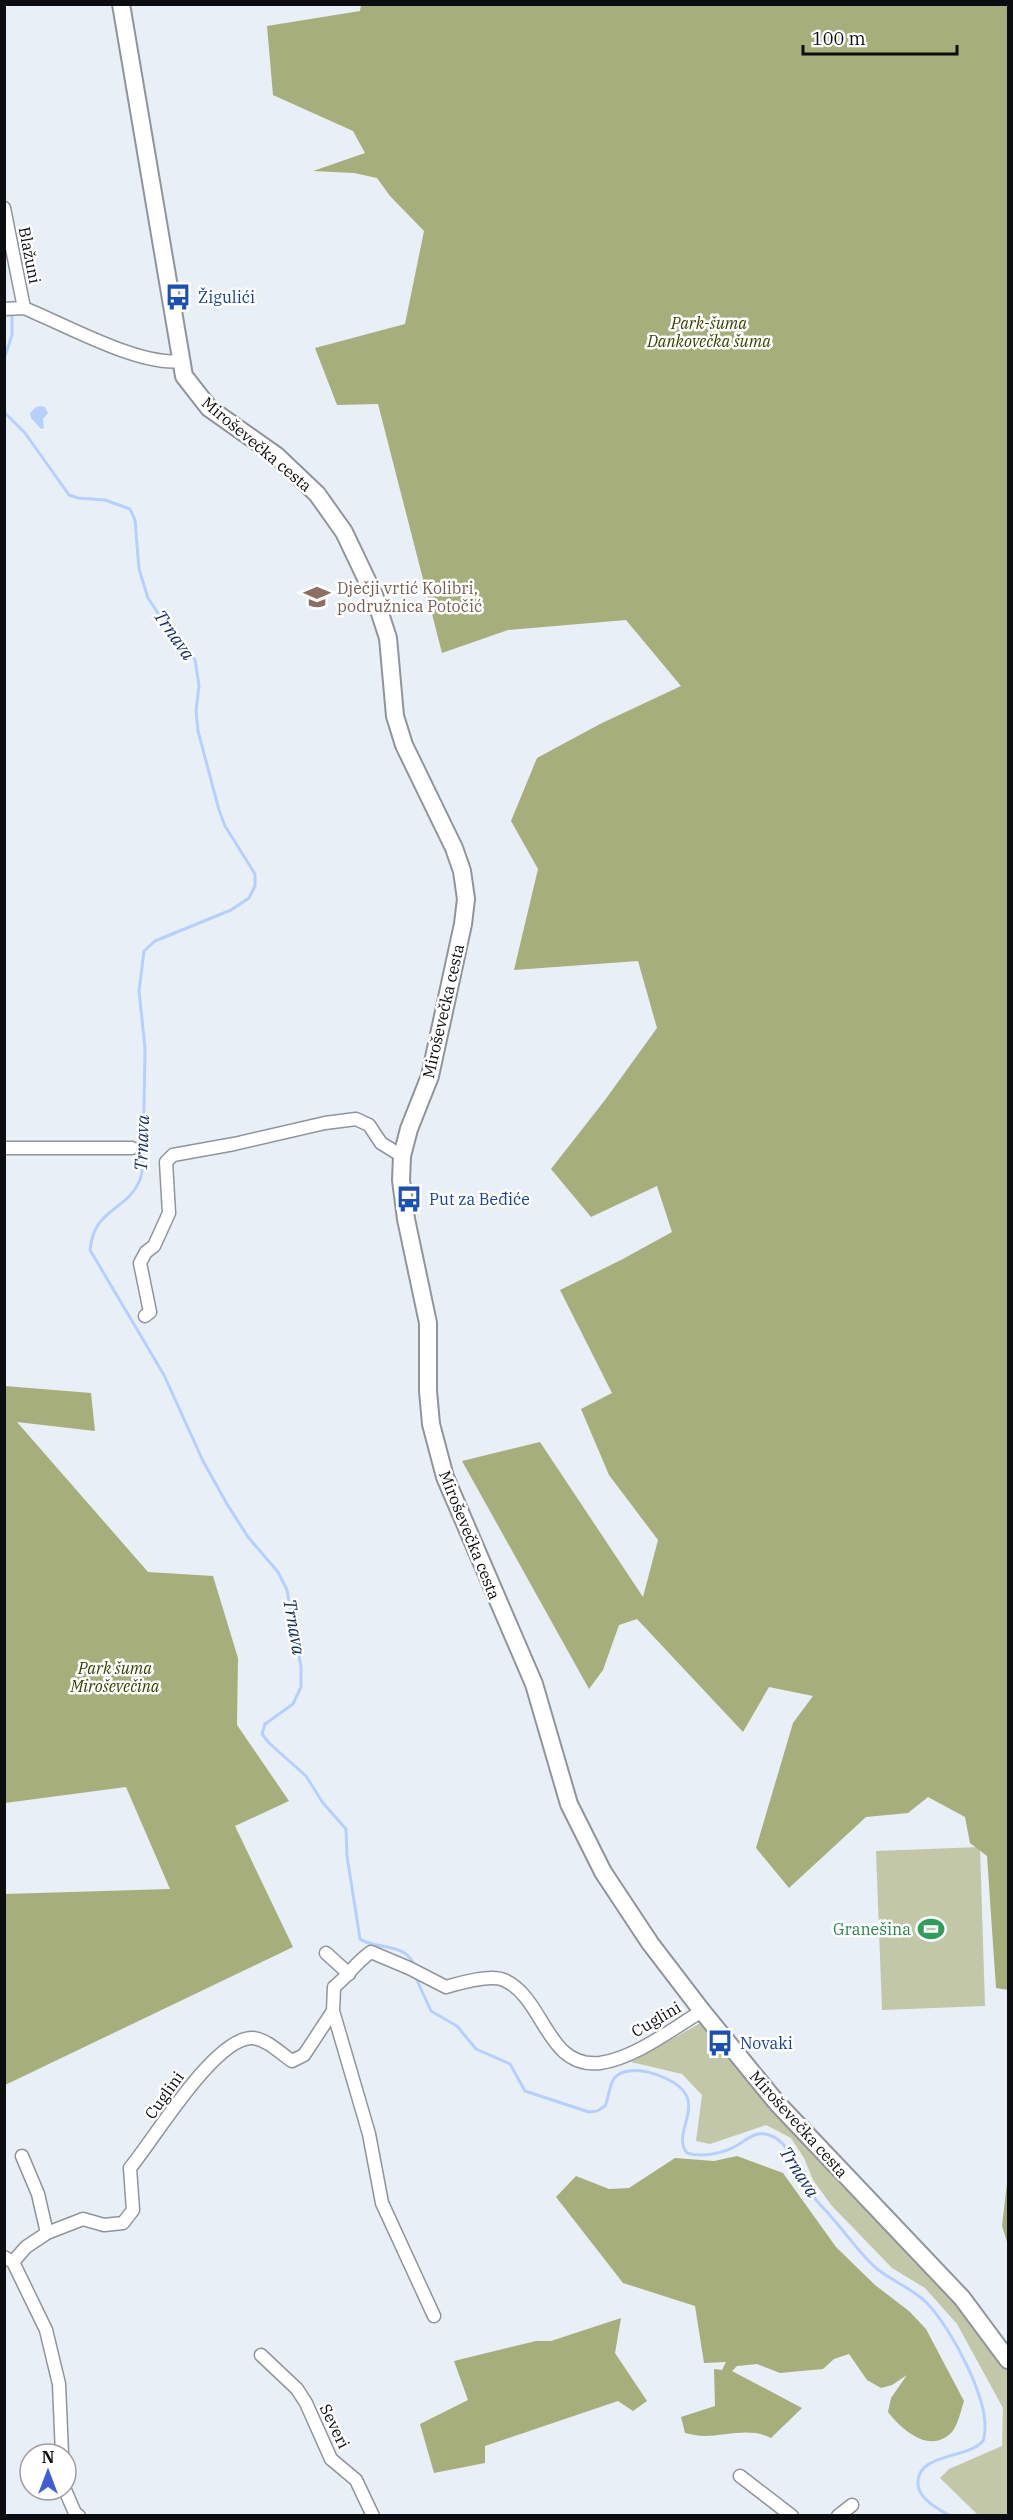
<svg xmlns="http://www.w3.org/2000/svg" width="1013" height="2520" font-family="'IBM Plex Serif',serif">
<rect width="100%" height="100%" fill="#e9eff6"/>
<path fill="#c1c7a7" d="M980 1847 985 2006 882 2010 876 1851Z
M706 2020 840 2184 954 2296 1008 2370V2515H978L940 2478 949 2469 1002 2446 1003 2408 957 2324 925 2288 892 2268 832 2206 813 2180 804 2158 791 2138 766 2125 710 2144 696 2141 702 2095 682 2074 631 2062Z"/>
<path fill="#a6ae7b" d="M361 5H1008V1990L996 1988 987 1856 970 1843 965 1817 928 1797 908 1813 866 1817 789 1888 756 1848 793 1723 813 1696 769 1687 743 1732 637 1619 619 1625 603 1670 589 1689 462 1461 540 1442 643 1597 658 1540 609 1475 581 1409 612 1393 560 1290 621 1260 672 1232 657 1186 591 1217 551 1169 605 1100 657 1028 638 961 514 970 538 869 511 821 537 758 600 724 681 686 626 620 508 630 442 653 378 404 337 405 315 348 405 324 424 231 390 196 377 178 354 173 313 171 365 153 353 131 273 95 267 26 360 11Z
M5 1386 91 1393 95 1431 17 1422 148 1572 213 1576 238 1658 237 1725 289 1801 235 1826 293 1947 5 2085V1894L170 1889 126 1787 5 1803Z
M737 2156 783 2173 836 2247 875 2285 909 2311 926 2329 964 2401C961 2410 958 2425 952 2432 930 2455 902 2430 888 2412L891 2398 907 2375 892 2385 881 2388 867 2380 849 2354 834 2359 823 2369 780 2373 757 2364 737 2366 732 2371 802 2408 771 2438C751 2427 726 2436 704 2436 698 2436 691 2434 685 2433L681 2417 715 2406 714 2369 722 2370 726 2362 704 2363 695 2306 623 2283 556 2197 576 2176 609 2189 629 2188 675 2158 714 2161Z
M1008 2175V2245L1002 2226Z
M621 2318 615 2353 647 2401 633 2411 618 2401 485 2446V2463L434 2473 420 2424 468 2400 454 2361 536 2341H551Z"/>
<path fill="#b6d0fe" d="M41 406 45 407 48 413 43 419 44 428 41 429 31 418 30 413 36 407Z"/>
<g fill="none" stroke-linecap="round" stroke-linejoin="round">
<path stroke="#b6d0fe" stroke-width="3" d="M4 359 12 335V312
M4 412 25 433 69 495 78 498 105 500 130 509 135 520 139 569 148 598 158 613 173 626 195 660 199 685 196 711 198 731 219 810 225 826 255 874V886L249 898 231 910 155 941 144 951 139 991 145 1048 143 1163C142 1170 142 1177 139 1182 126 1211 94 1208 90 1250L164 1375 203 1461 227 1504 248 1537 278 1572 287 1590 301 1667V1687L293 1704 265 1724 262 1734 269 1743 306 1776 323 1803 346 1829 347 1856 360 1939C374 1950 409 1942 414 1967
M415 1976 431 2011 457 2026 476 2049 510 2064 525 2091 589 2112 597 2111 605 2106C612 2090 607 2074 629 2071 641 2069 654 2073 665 2078 714 2100 669 2131 687 2153 701 2158 724 2153 736 2146 747 2140 755 2130 769 2135 793 2143 794 2172 807 2189 815 2200 826 2210 834 2220 848 2236 861 2255 876 2268 892 2281 911 2288 926 2302 950 2326 995 2407 983 2441 968 2459 916 2453 918 2484 919 2500 939 2509 950 2516"/>
<g stroke="#90959c" stroke-width="15">
<path id="street" d="M4 208 24 308
M4 309 24 308C64 324 138 366 180 361
M4 1148H132
M145 1316 150 1312 140 1263 146 1252 154 1246 169 1213 166 1162 173 1155 234 1144 325 1123 356 1119 369 1125 381 1143 402 1156
M326 1953 349 1974
M22 2156 38 2194 47 2233
M4 2257 13 2262 46 2330 59 2384 62 2454
M13 2262 26 2247 47 2233 83 2219 104 2225 123 2223 133 2210 130 2168C153 2141 215 2036 253 2038 268 2040 280 2053 292 2061L304 2055 333 2011
M434 2316 382 2203 369 2134 333 2011 334 1987C348 1976 356 1962 371 1952L409 1968 446 1987C460 1983 490 1974 504 1980 545 1998 546 2069 600 2063 635 2058 672 2029 702 2011
M261 2355 297 2389 306 2403 331 2459 356 2480 373 2516
M740 2476 792 2516
M65 2490 75 2513 79 2516
M838 2516 852 2505"/>
</g>
<g stroke="#90959c" stroke-width="20">
<path id="secondary" d="M121 4 184 376 209 408 277 456 317 494 344 532 374 595 388 638 395 716 404 745 454 848 462 871 466 899 463 924 430 1076 409 1129 402 1156 401 1180 406 1219 428 1323V1391L431 1424 445 1477 534 1684 569 1804 603 1872 650 1943 702 2011 777 2103 962 2298 1008 2360"/>
</g>
<use href="#street" stroke="#fff" stroke-width="12"/>
<use href="#secondary" stroke="#fff" stroke-width="16"/>
</g>
<defs>
<g id="bus-bare" transform="scale(2.07)"><path d="M-5-6H5V4H4V6H2V4H-2V6H-4V4H-5ZM-3.5-4V0h7V-4ZM-3.5 1.2v1.5H-2V1.2ZM2 1.2v1.5H3.5V1.2Z" fill="#1a4fb4" stroke="#fff" stroke-width="2.5" paint-order="stroke"/></g>
<g id="school-bare" transform="scale(2.07)"><path d="M0-5L7-2L0 1L-7-2ZM-4 1L0 2.5L4 1V4Q0 6-4 4Z" fill="#8d6e63" stroke="#fff" stroke-width="2.5" paint-order="stroke"/></g>
<g id="stadium-bare" transform="scale(2.07)"><path d="M0-5a6.5 5 0 1 0 0 10a6.5 5 0 1 0 0-10ZM-3.5-1.8h7v3.6h-7Z" fill="#2e9e5b" stroke="#fff" stroke-width="2.5" paint-order="stroke"/></g>
</defs>
<g fill-rule="evenodd">
<use href="#bus-bare" x="178" y="297"/>
<use href="#school-bare" x="317" y="597"/>
<use href="#bus-bare" x="409" y="1199"/>
<use href="#stadium-bare" x="931" y="1929"/>
<use href="#bus-bare" x="720" y="2043"/>
</g>
<g text-anchor="middle" stroke-width="5" stroke-linejoin="round" paint-order="stroke">
<g font-size="16" fill="#0b0d10" stroke="#fff">
<text transform="translate(30 255) rotate(79)" y="6">Blažuni</text>
<text transform="translate(257 444) rotate(40)" y="6">Miroševečka cesta</text>
<text transform="translate(443 1011) rotate(-77)" y="6">Miroševečka cesta</text>
<text transform="translate(470 1535) rotate(68)" y="6">Miroševečka cesta</text>
<text transform="translate(656 2019) rotate(-30)" y="6">Cuglini</text>
<text transform="translate(164 2095) rotate(-54)" y="6">Cuglini</text>
<text transform="translate(799 2124) rotate(48)" y="6">Miroševečka cesta</text>
<text transform="translate(335 2426) rotate(64)" y="6">Severi</text>
</g>
<g font-size="16" fill="#164399" stroke="#fff" text-anchor="start">
<text x="198" y="303">Žigulići</text>
<text x="429" y="1205">Put za Beđiće</text>
<text x="740" y="2049">Novaki</text>
</g>
<g font-size="16" font-style="italic" fill="#3a4001" stroke="#fff">
<text x="709" y="329">Park-šuma<tspan x="709" dy="18">Dankovečka šuma</tspan></text>
<text x="115" y="1674">Park šuma<tspan x="115" dy="18">Miroševečina</tspan></text>
</g>
<g font-size="16" fill="#785e54" stroke="#fff" text-anchor="start">
<text x="337" y="594">Dječji vrtić Kolibri,<tspan x="337" dy="18">podružnica Potočić</tspan></text>
</g>
<g font-size="16" fill="#27864d" stroke="#fff" text-anchor="end">
<text x="911" y="1935">Granešina</text>
</g>
<g font-size="18" font-style="italic" fill="#153267" stroke="#fff">
<text transform="translate(174 635) rotate(55)" y="6">Trnava</text>
<text transform="translate(142 1143) rotate(-88)" y="6">Trnava</text>
<text transform="translate(294 1627) rotate(80)" y="6">Trnava</text>
<text transform="translate(799 2172) rotate(57)" y="6">Trnava</text>
</g>
</g>
<rect width="1013" height="2520" fill="none" stroke="#0b0d10" stroke-width="12"/>
<g transform="translate(48 2472)"><circle r="28" fill="#ffffff" stroke="#9d9e9f" stroke-width="1.5"/>
<path d="M0-4.5L10 22L0 15L-10 22Z" fill="#425dd0"/>
<text y="-9" font-size="16" font-weight="bold" text-anchor="middle" fill="#0b0d10">N</text>
</g>
<path d="M803 45v9h154v-9" fill="none" stroke="#0b0d10" stroke-width="3"/>
<text x="812" y="45" font-size="18" fill="#0b0d10" stroke="#ffffff" stroke-width="4.5" paint-order="stroke">100 m</text>
</svg>
